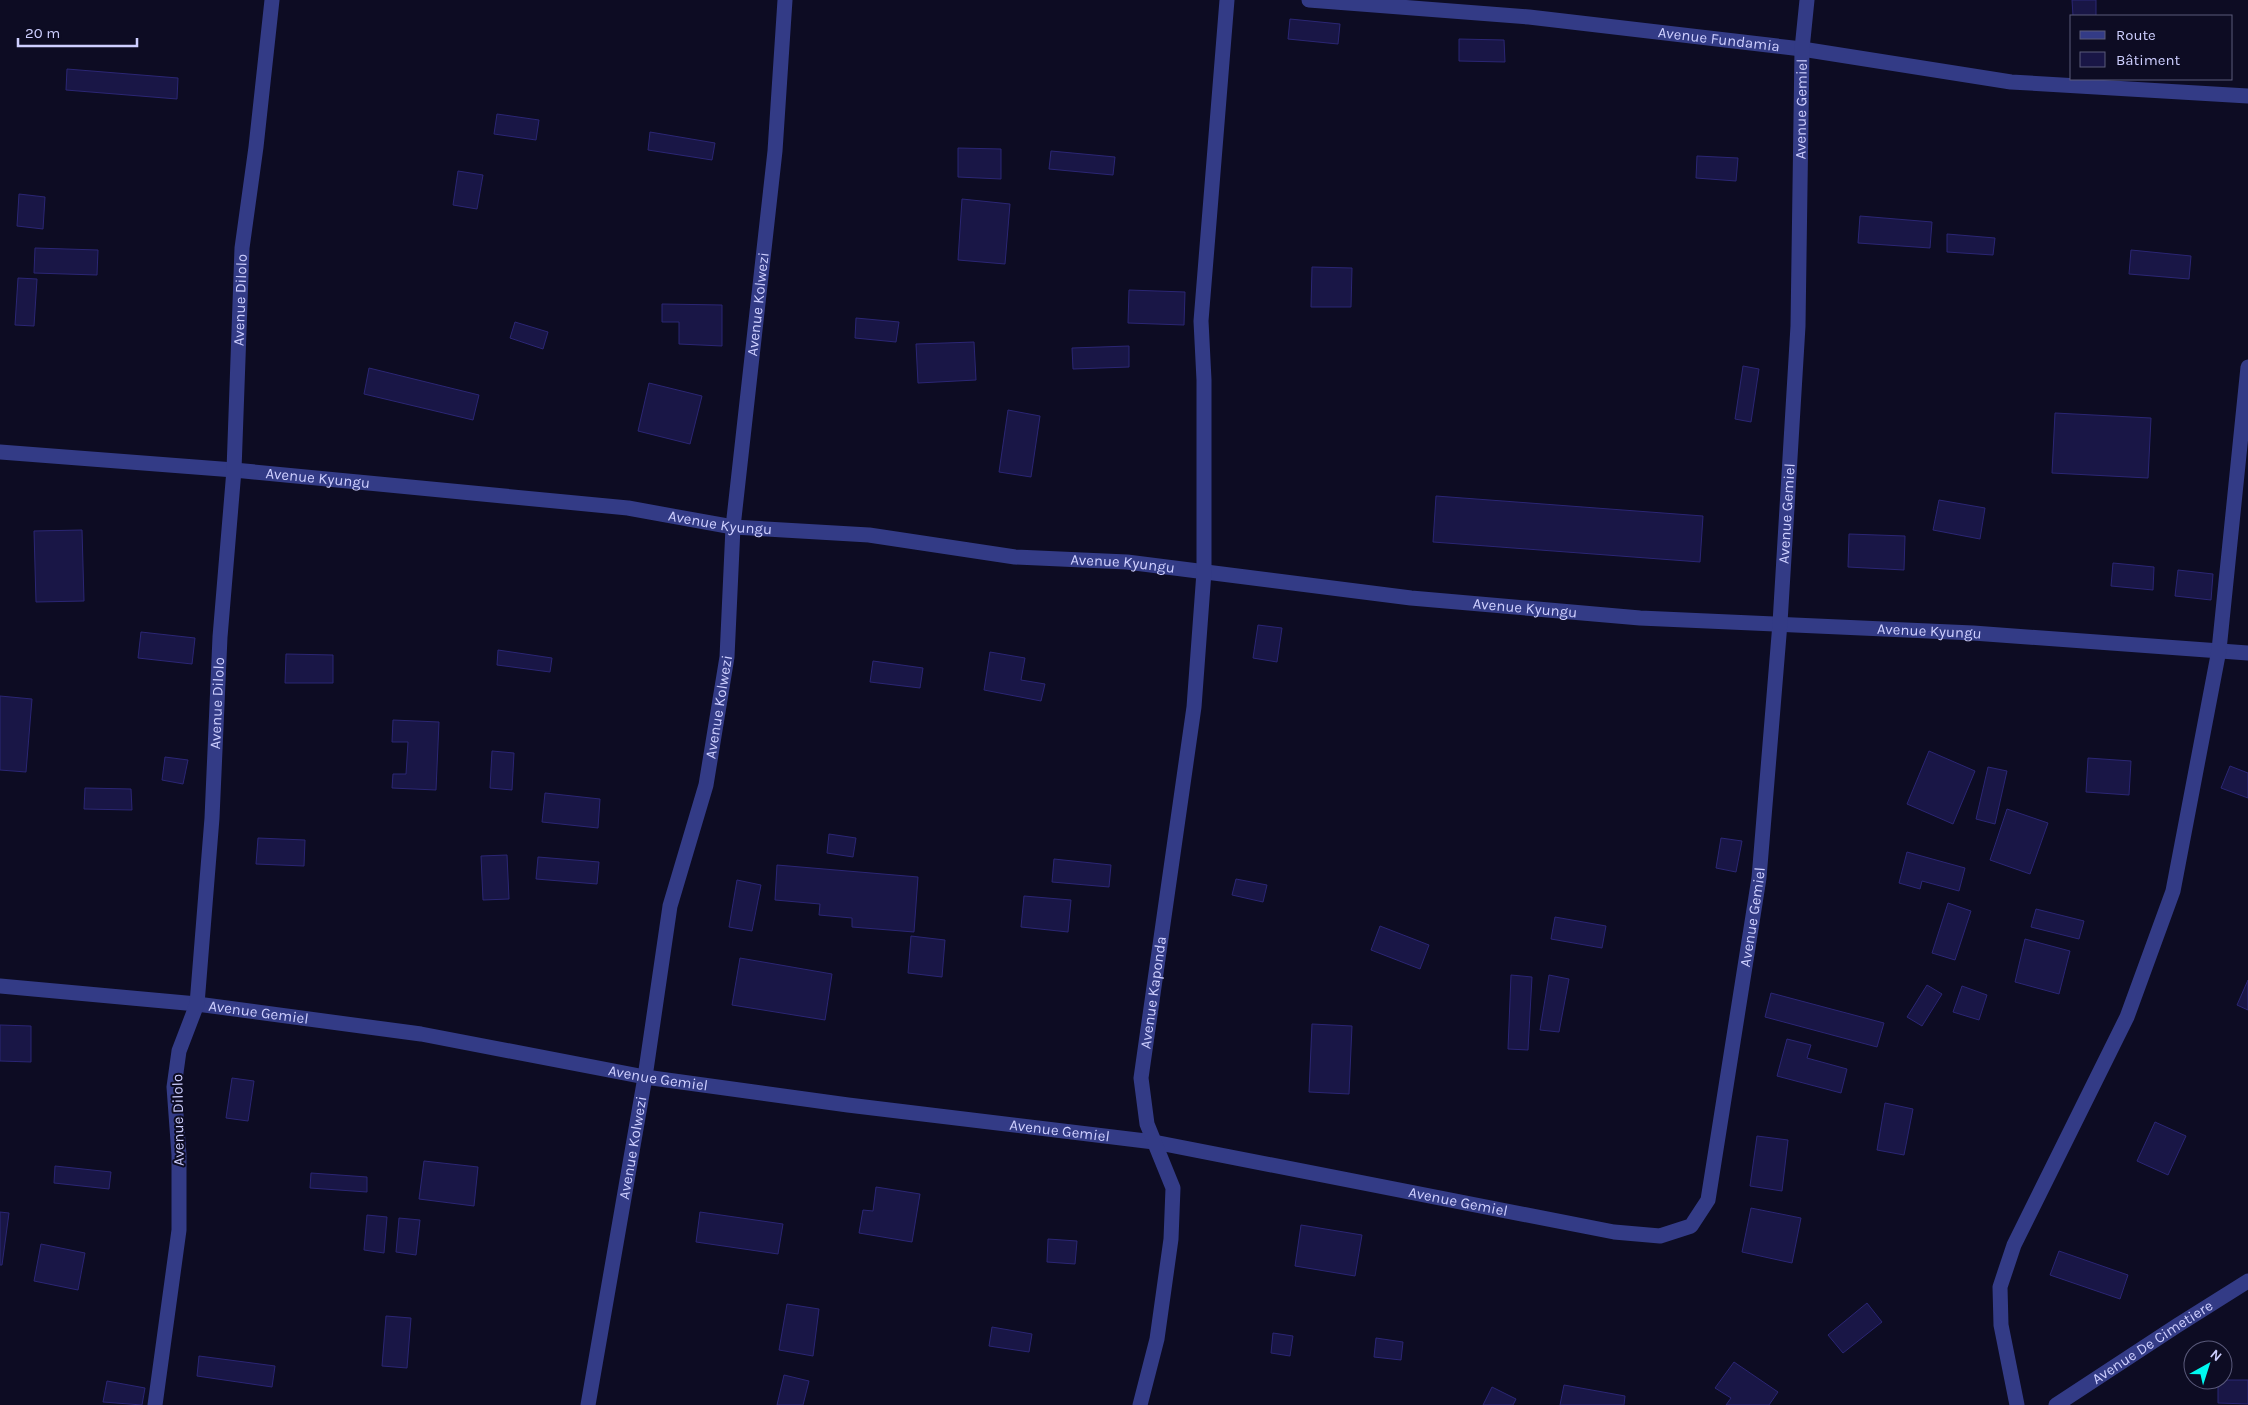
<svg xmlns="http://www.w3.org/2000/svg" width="2248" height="1405" font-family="Karla,sans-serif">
<rect width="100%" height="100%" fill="#0d0c23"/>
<path fill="#191646" stroke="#2b2674" d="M2072 0H2096V16H2073Z
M1290 19 1340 24 1338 44 1288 39Z
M1459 39 1504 40 1505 62 1459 61Z
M67 69 178 78 177 99 66 90Z
M497 114 539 120 536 140 494 134Z
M650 132 715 143 712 160 648 150Z
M958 148 1001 149V179L958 177Z
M1051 151 1115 157 1113 175 1049 169Z
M1697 156 1738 158 1736 181 1696 178Z
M458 171 483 175 477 209 453 205Z
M19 194 45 197 43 229 17 226Z
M962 199 1010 204 1005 264 958 260Z
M1860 216 1932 222 1930 248 1858 243Z
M1947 234 1995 238 1993 255 1947 252Z
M35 248 98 250 97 275 34 273Z
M2131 250 2191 256 2189 279 2129 274Z
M1312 267 1352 268 1351 307H1311Z
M18 278 37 279 34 326 15 325Z
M1129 290 1185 292 1184 325 1128 323Z
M662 304 722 305V346L679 344V322H662Z
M856 318 899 322 896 342 855 338Z
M515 322 548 332 543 349 510 338Z
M974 342 976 380 918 383 916 344Z
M1129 346V367L1073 369 1072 348Z
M1743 366 1759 369 1751 422 1735 419Z
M369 368 479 395 473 420 364 394Z
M649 383 702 396 690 444 638 431Z
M1008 410 1040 416 1031 477 999 472Z
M2055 413 2151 418 2148 478 2052 473Z
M1436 496 1703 516 1700 562 1433 542Z
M1939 500 1985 508 1980 539 1933 530Z
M82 530 84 601 36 602 34 531Z
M1849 534 1905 536 1904 570 1848 567Z
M2113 563 2154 567 2153 590 2111 586Z
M2178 570 2213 574 2211 600 2175 596Z
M1258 625 1282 628 1277 662 1253 658Z
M141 632 195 638 192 664 138 658Z
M498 650 552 658 550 672 497 665Z
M990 652 1025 658 1021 680 1045 684 1041 701 984 690Z
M286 654 333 655V683H285Z
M873 661 923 668 920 688 870 682Z
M0 696 32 699 26 772 0 770Z
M393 720 439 722 436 790 392 788 393 774H406L408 742H392Z
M492 751 514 753 512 790 490 788Z
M1929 751 1975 771 1953 824 1907 804Z
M165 757 188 760 183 784 162 780Z
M2088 758 2131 761 2129 795 2086 792Z
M2230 766 2248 773V798L2221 788Z
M1988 767 2007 771 1995 824 1976 819Z
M85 788 131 789 132 810 84 809Z
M545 793 600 799 598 828 542 822Z
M2007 809 2048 823 2030 874 1990 860Z
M829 834 856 838 853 857 827 853Z
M258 838 305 840 304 866 256 864Z
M1721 838 1742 841 1736 872 1716 868Z
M1907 852 1965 868 1959 891 1922 881 1920 889 1899 883Z
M507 855 509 899 483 900 481 856Z
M538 857 599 862 597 884 536 879Z
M1054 859 1111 865 1109 887 1052 882Z
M777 865 918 877 914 932 852 927V918L819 915 820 904 775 900Z
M1236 879 1267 885 1263 902 1232 895Z
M737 880 761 885 752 931 729 927Z
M1024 896 1071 900 1068 932 1021 927Z
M1948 903 1971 911 1955 960 1932 953Z
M2036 909 2084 921 2079 939 2031 927Z
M1555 917 1606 926 1602 948 1551 939Z
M1380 926 1429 945 1420 969 1371 950Z
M911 936 945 940 942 977 908 973Z
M2025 939 2070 951 2059 994 2015 982Z
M740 958 832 974 825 1020 732 1005Z
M1511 975 1532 977 1528 1050 1508 1049Z
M1549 975 1569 979 1559 1032 1540 1030Z
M2248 980V1010L2237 1005Z
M1927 985 1942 994 1922 1026 1907 1017Z
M1962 986 1987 995 1979 1020 1953 1012Z
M1771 993 1884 1023 1877 1047 1765 1017Z
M1312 1024 1352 1026 1349 1094 1309 1092Z
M0 1025 31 1026V1062L0 1061Z
M1787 1039 1811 1045 1807 1058 1847 1069 1841 1093 1777 1076Z
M232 1078 254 1081 248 1121 226 1118Z
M1885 1103 1913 1109 1904 1155 1877 1150Z
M2155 1122 2186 1136 2168 1175 2137 1161Z
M1757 1136 1788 1140 1782 1191 1750 1186Z
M424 1161 478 1167 474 1206 419 1199Z
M55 1166 111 1172 109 1189 54 1183Z
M311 1173 367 1177V1192L310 1188Z
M876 1187 920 1194 912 1242 859 1233 863 1210 873 1211Z
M1751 1208 1801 1218 1792 1263 1742 1252Z
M0 1212 9 1213 2 1265H0Z
M700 1212 783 1224 778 1254 696 1242Z
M367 1215 387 1217 384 1253 364 1250Z
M399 1218 420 1220 416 1255 396 1252Z
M1301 1225 1362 1235 1355 1276 1295 1266Z
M1048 1239 1077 1241 1075 1264 1047 1262Z
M41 1244 85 1253 78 1290 34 1281Z
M2059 1251 2128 1275 2120 1299 2050 1275Z
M1867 1303 1882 1322 1843 1353 1828 1335Z
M787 1304 819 1309 813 1356 779 1350Z
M386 1316 411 1318 407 1368 382 1366Z
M992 1327 1032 1334 1029 1352 989 1346Z
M1273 1333 1293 1336 1290 1356 1271 1353Z
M1376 1338 1403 1342 1401 1360 1374 1357Z
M199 1356 275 1366 272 1387 197 1376Z
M1734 1362 1778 1392 1769 1405H1726L1731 1398 1715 1388Z
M784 1375 809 1381 803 1405H777Z
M2218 1380H2248V1404L2218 1403Z
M107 1381 145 1388 142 1405 103 1402Z
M1564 1385 1625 1396 1624 1405H1560Z
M1492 1387 1516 1399 1513 1405H1483Z"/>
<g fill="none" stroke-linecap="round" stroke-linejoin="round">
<g stroke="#333b86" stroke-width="15">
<path id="s1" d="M1309 0 1529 17 1802 49 2011 82 2248 96"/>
<path id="s2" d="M0 452 234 470 628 508 733 527 869 535 1015 557 1127 562 1411 598 1640 618 1973 633 2248 653"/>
<path id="s3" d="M0 986 197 1004 421 1034 645 1077 848 1105 1154 1142 1614 1232 1660 1236 1691 1226 1708 1200 1759 878 1780 623 1798 326 1802 49 1807 0"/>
<path id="s4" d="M155 1405 179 1230V1155L174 1087 179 1051 197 1004 212 818 220 637 234 470 242 248 256 147 272 0"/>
<path id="s5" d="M588 1405 645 1077 670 906 706 785 727 657 733 527 775 151 785 0"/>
<path id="s6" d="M1140 1405 1157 1339 1171 1239 1173 1188 1147 1124 1141 1078 1194 707 1204 572V380L1201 321 1227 0"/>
<path d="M2017 1405 2001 1325 2000 1287 2014 1245 2127 1017 2173 891 2219 650 2248 367"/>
<path id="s7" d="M2056 1405 2178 1325 2248 1281"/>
</g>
</g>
<g text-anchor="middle" stroke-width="4" stroke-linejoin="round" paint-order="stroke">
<g font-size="15" fill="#cecfff" stroke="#0d0c23">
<text dy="5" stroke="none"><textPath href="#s1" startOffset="412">Avenue Fundamia</textPath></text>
<text dy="5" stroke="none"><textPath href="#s3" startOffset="2840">Avenue Gemiel</textPath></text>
<text dy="5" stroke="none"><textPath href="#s4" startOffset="1112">Avenue Dilolo</textPath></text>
<text dy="5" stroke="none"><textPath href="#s5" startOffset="1116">Avenue Kolwezi</textPath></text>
<text dy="5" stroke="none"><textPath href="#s2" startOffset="319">Avenue Kyungu</textPath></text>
<text dy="5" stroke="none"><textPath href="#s3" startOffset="2435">Avenue Gemiel</textPath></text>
<text dy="5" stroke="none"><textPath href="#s2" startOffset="724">Avenue Kyungu</textPath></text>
<text dy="5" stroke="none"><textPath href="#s2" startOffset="1129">Avenue Kyungu</textPath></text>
<text dy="5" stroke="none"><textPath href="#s2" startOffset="1534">Avenue Kyungu</textPath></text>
<text dy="5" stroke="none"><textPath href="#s2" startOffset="1939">Avenue Kyungu</textPath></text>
<text dy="5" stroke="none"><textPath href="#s4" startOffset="708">Avenue Dilolo</textPath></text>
<text dy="5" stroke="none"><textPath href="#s5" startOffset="711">Avenue Kolwezi</textPath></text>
<text dy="5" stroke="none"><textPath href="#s3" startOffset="2030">Avenue Gemiel</textPath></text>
<text dy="5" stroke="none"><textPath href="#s6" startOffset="422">Avenue Kaponda</textPath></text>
<text dy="5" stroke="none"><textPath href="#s3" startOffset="260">Avenue Gemiel</textPath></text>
<text dy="5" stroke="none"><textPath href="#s3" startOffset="665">Avenue Gemiel</textPath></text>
<text transform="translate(178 1120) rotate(-91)" y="5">Avenue Dilolo</text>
<text dy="5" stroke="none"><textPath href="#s3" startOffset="1070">Avenue Gemiel</textPath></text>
<text dy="5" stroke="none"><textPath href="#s5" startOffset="261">Avenue Kolwezi</textPath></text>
<text dy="5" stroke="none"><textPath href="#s3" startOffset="1475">Avenue Gemiel</textPath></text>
<text dy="5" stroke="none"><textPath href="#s7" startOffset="115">Avenue De Cimetiere</textPath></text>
</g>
</g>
<rect x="2070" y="15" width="162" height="65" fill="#0d0c23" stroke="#5a5a7b"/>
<rect x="2080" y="31" width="25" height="8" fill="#333b86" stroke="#5a5a7b"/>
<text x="2116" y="40" font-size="15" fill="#cecfff">Route</text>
<rect x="2080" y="52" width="25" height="15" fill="#191646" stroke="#5a5a7b"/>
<text x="2116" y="65" font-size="15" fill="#cecfff">Bâtiment</text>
<g transform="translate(2208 1365) rotate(39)"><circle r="24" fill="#0d0c23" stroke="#5a5a7b"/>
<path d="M0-4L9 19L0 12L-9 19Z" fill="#00f9f0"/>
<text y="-8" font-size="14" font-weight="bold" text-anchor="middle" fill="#cecfff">N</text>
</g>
<path d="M18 38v8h119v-8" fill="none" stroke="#cecfff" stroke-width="2.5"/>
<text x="25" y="38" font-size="15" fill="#cecfff" stroke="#0d0c23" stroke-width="4" paint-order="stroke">20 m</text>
</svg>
